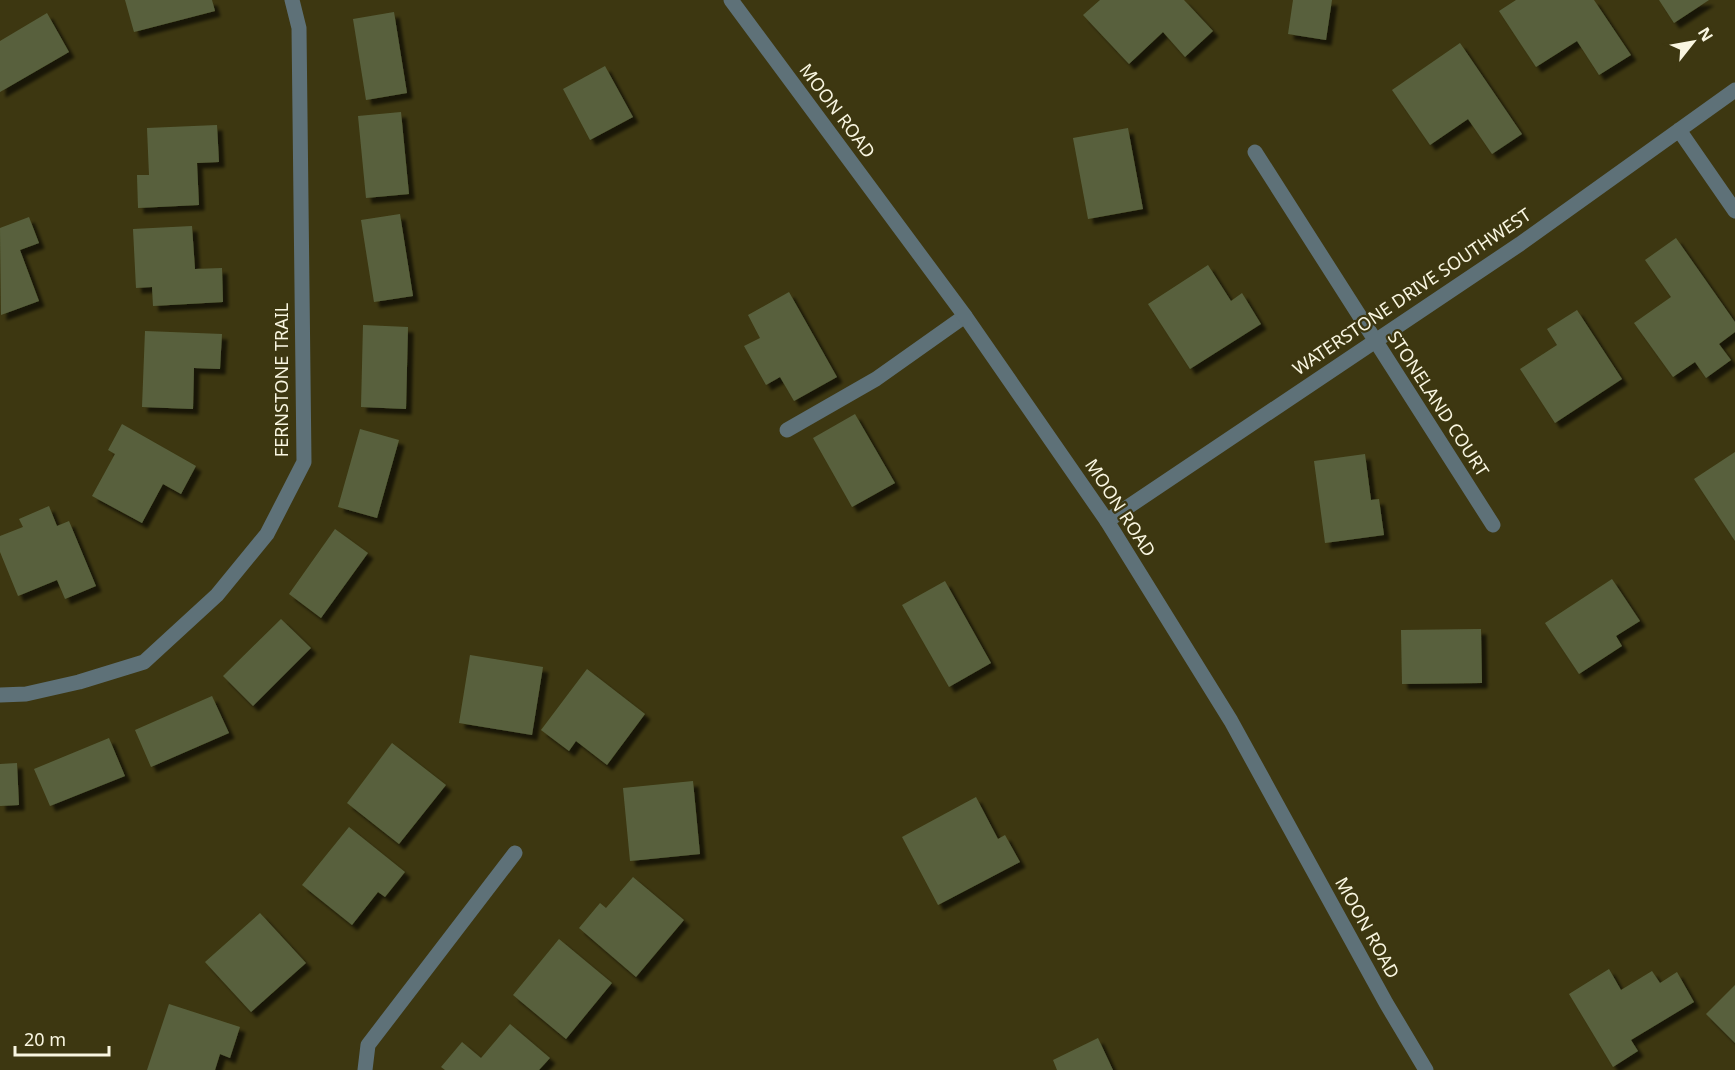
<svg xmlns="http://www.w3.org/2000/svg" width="1735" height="1070" font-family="'Noto Sans',sans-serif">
<defs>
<filter id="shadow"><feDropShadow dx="5.5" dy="5.5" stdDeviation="1.5" flood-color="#0009"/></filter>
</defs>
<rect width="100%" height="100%" fill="#3d3711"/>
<path fill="#58613d" filter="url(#shadow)" d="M125 0H212L215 11 134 32Z
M1100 0H1184L1213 31 1185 57 1163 32 1129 64 1083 15Z
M1293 0H1332L1326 40 1288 34Z
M1516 0H1594L1631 55 1599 75 1577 41 1536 67 1499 11Z
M1659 0H1709L1674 23Z
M394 12 407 93 366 100 353 19Z
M47 13 69 52 0 92V41Z
M1460 43 1522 134 1492 154 1468 119 1430 145 1392 90Z
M605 66 633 117 590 140 563 89Z
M401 112 409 194 366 198 358 116Z
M217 125 219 162 197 163 199 205 138 208 137 175H149L147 128Z
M1128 128 1143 209 1088 219 1073 138Z
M400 214 413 296 374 302 361 220Z
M29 217 39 243 20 250 39 301 1 315 0 228Z
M192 226 195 269 222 268 223 302 153 306 152 287 136 288 133 229Z
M1676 238 1735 322V332L1719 344 1731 360 1706 378 1695 362 1673 377 1634 323 1671 297 1645 260Z
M1208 265 1231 301 1242 293 1261 324 1190 369 1148 304Z
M789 292 837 377 794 401 780 377 766 385 744 346 760 338 748 315Z
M1577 310 1622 379 1555 423 1520 369 1557 345 1547 329Z
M363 325 408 327 406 409 361 407Z
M145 331 222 334 220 369 194 368 193 409 142 407Z
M855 414 895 483 852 507 813 438Z
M122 424 196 466 181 494 163 484 142 523 92 496 115 454 108 450Z
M360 429 399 440 377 518 338 507Z
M1735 452V541L1694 479Z
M1365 454 1371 500 1379 499 1384 535 1325 543 1314 461Z
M49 506 57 526 69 521 96 586 65 599 57 580 18 596 0 552V536L23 527 19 519Z
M335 529 368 553 321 618 289 594Z
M1612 579 1640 621 1616 636 1622 646 1579 674 1545 623Z
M945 581 991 663 949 687 902 605Z
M281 619 311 648 253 706 223 676Z
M1481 629 1482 683 1402 684 1401 630Z
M470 655 543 667 532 735 459 723Z
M587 669 645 714 607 765 576 741 569 751 541 730Z
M212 696 229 733 151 767 135 730Z
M109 738 125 776 50 806 34 769Z
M392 743 446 785 399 844 347 803Z
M17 763 19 805 0 806V764Z
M693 781 700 854 630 861 623 788Z
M976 797 998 839 1005 835 1020 862 938 905 902 837Z
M349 827 405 872 385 897 378 892 352 925 302 885Z
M633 877 684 920 636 977 579 928 600 903 606 908Z
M260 913 306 963 251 1012 205 962Z
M559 939 612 983 566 1039 513 995Z
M1609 969 1621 990 1652 971 1660 983 1677 972 1694 1002 1631 1040 1638 1051 1613 1067 1569 994Z
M1735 985V1043L1706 1014Z
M169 1004 240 1027 230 1058 220 1054 215 1070H147Z
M510 1024 550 1058 539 1070H445L441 1067 462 1042 481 1058Z
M1098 1038 1113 1070H1057L1053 1060Z"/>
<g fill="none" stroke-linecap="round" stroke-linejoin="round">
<path stroke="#5e7178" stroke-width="15" d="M787 430 876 379 965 316"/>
<path stroke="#5e7178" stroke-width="15" d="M1679 130 1735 211
M1255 152 1493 525
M1107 521 1520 244 1735 90
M0 695 26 694 79 682 144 662 217 595 267 534 304 462 299 28 292 0
M365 1070 368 1045 515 853"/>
<path stroke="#5e7178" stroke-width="15" d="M731 0 965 316 1107 521 1231 721 1386 1003 1426 1070"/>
</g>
<g text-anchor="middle" stroke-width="4.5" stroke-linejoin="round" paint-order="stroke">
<g font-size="18" fill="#f9f6e1" stroke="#3d3711">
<text transform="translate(837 111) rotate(53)" y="6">MOON ROAD</text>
<text transform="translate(1412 292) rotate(-34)" y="6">WATERSTONE DRIVE SOUTHWEST</text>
<text transform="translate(282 380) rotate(-90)" y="6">FERNSTONE TRAIL</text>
<text transform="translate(1438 404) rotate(57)" y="6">STONELAND COURT</text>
<text transform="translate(1120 508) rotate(57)" y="6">MOON ROAD</text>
<text transform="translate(1367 928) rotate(61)" y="6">MOON ROAD</text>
</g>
</g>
<g transform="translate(1693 42) rotate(59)" stroke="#3d3711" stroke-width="4.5" paint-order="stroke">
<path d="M0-4.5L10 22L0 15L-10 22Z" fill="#f9f6e1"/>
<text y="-9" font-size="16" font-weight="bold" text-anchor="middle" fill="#f9f6e1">N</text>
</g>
<path d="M15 1046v9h94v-9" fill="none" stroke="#f9f6e1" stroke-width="3"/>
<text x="24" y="1046" font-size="18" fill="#f9f6e1" stroke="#3d3711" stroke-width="4.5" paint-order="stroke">20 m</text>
</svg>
